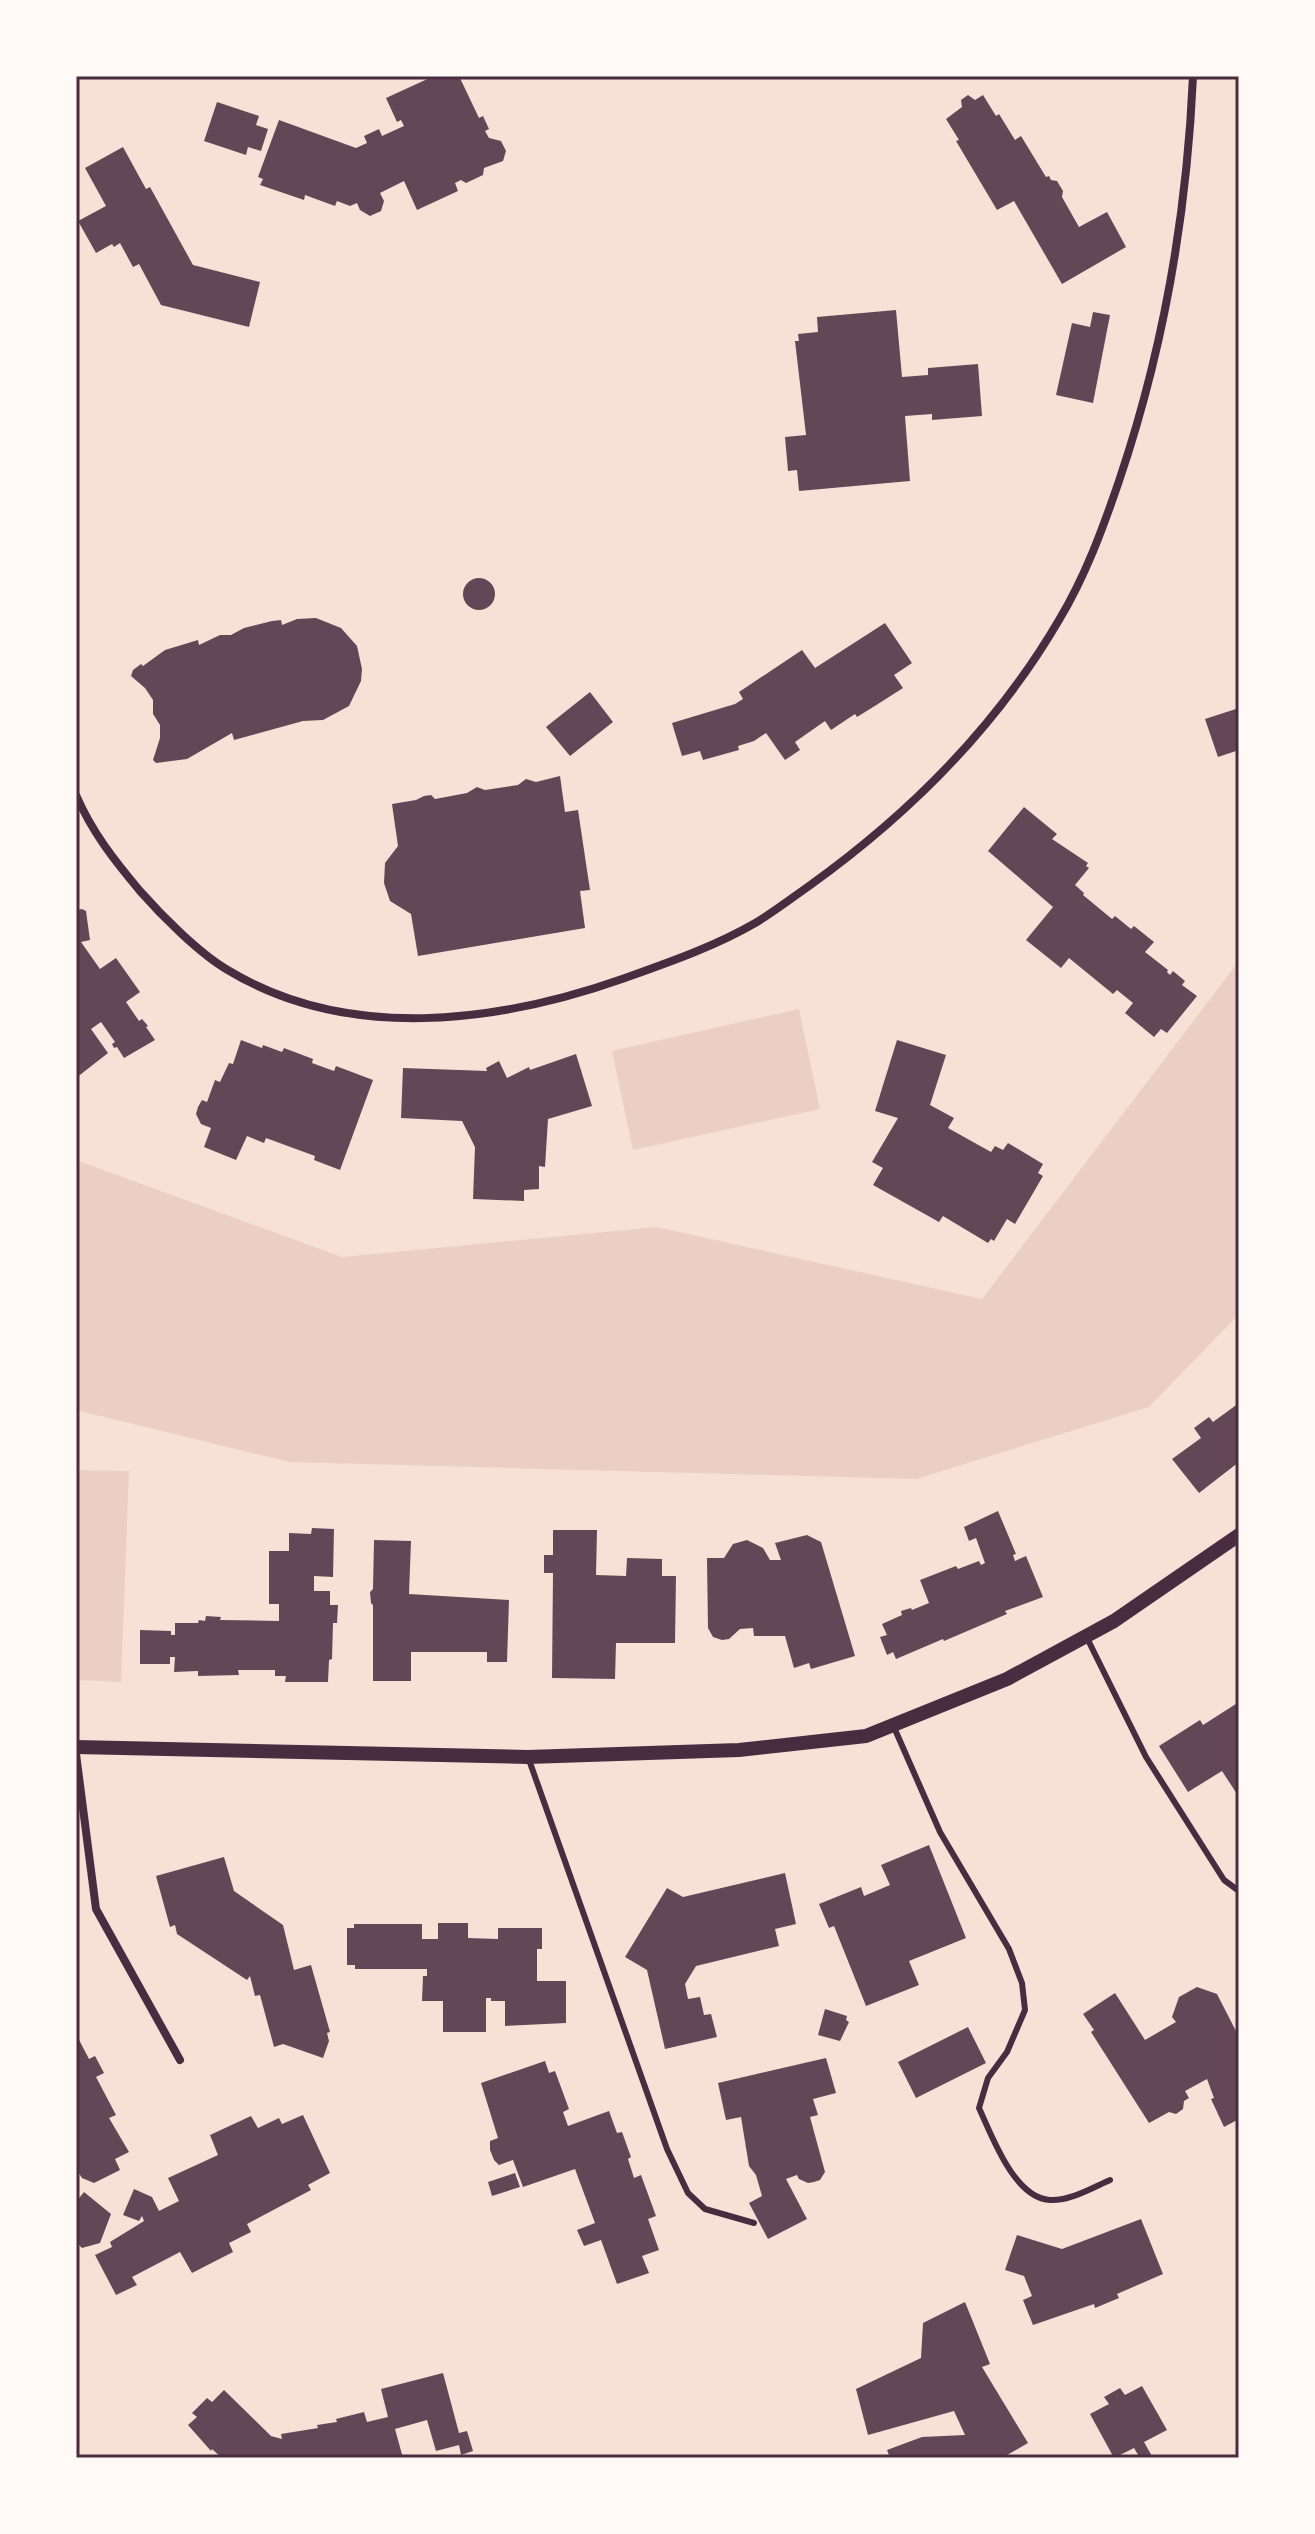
<svg xmlns="http://www.w3.org/2000/svg" width="1315" height="2534" font-family="'Nunito Sans',sans-serif">
<rect width="100%" height="100%" fill="#f7e1d7"/>
<path fill="#ebcfc5" d="M1239 961V1314L1149 1407 916 1479 289 1462 76 1410V1160L342 1257 656 1227 982 1299Z
M799 1009 820 1109 633 1150 612 1051Z
M76 1470 129 1471 121 1682 76 1680Z"/>
<path fill="#644757" d="M434 76H459L479 118 483 116 489 129 485 131 489 138 501 141 506 151 503 161 484 168 483 175 466 183 461 180 455 183 458 191 417 210 404 181 380 193 384 201 381 211 370 216 360 210 357 203 350 206 337 201 335 206 305 195 304 200 260 185 263 179 258 177 279 120 356 148 367 143 364 136 379 129 382 136 404 126 401 120 397 122 386 98Z
M968 95 975 100 983 95 996 116 999 114 1015 140 1021 136 1046 177 1049 176 1051 180 1057 181 1063 191 1062 197 1079 227 1107 212 1126 247 1062 284 1014 201 997 210 956 141 959 140 946 119 962 107 961 100Z
M217 102 259 116 256 125 268 129 261 151 248 147 246 155 204 141Z
M123 147 146 189 150 187 193 265 260 282 249 327 161 305 139 264 133 267 120 243 114 247 112 244 96 253 78 221 106 206 85 168Z
M896 310 902 377 928 375V368L978 364 982 416 932 420V414L905 416 910 481 799 491 797 470 788 471 785 437 806 435 795 341H799L798 334 818 332 817 317Z
M1093 312 1110 315 1093 403 1056 395 1072 323 1090 327Z
M463 594a16 16 0 1 1 32 0a16 16 0 1 1-32 0Z
M316 618 341 628 357 646 362 669 361 681 349 706 323 720 303 721 234 740 232 733 187 759 156 763 153 760 160 738V725L153 714V700L145 688 131 676 133 670 141 664 143 666 165 650 198 640 199 645 220 635H231L244 628 272 621 281 620 282 625 297 619Z
M885 623 912 663 894 675 903 688 878 704 857 717 855 714 831 730 825 721 795 742 800 750 785 760 766 733 754 741 738 746 739 750 703 760 700 751 682 756 672 723 735 704 743 699 739 692 802 650 815 668Z
M590 692 613 722 570 756 546 727Z
M1239 708V750L1218 757 1205 719Z
M560 776 565 812 578 810 590 890 580 891 585 928 418 956 411 914 390 901 384 883 385 863 398 846 392 804 416 800 424 796 431 795 435 799 467 793 477 787 485 790 518 785 526 779 536 782Z
M1024 807 1057 834 1052 839 1088 863 1086 866 1089 868 1075 885 1084 893 1083 895 1112 919 1115 916 1131 929 1134 926 1154 942 1145 952 1168 970 1167 972 1170 975 1173 971 1185 981 1182 985 1197 996 1167 1033 1161 1029 1154 1037 1125 1013 1133 1003 1117 990 1113 994 1069 958 1061 968 1026 940 1053 907 988 851Z
M82 909 86 911 90 940 81 942 100 969 116 958 140 992 126 1002 139 1021 142 1019 148 1026 146 1027 155 1040 124 1058 117 1047 114 1048 112 1044 115 1042 101 1022 91 1029 108 1053 76 1078V1025L79 1023 76 1020V910Z
M241 1040 262 1048 263 1045 282 1052 284 1048 313 1059 312 1063 334 1071 336 1066 373 1080 340 1170 314 1160 315 1156 266 1138 264 1143 247 1136 236 1160 204 1147 211 1128 201 1124 196 1114 198 1107 202 1100 207 1102 215 1080 220 1082 229 1063 233 1064Z
M897 1040 946 1055 930 1105 954 1118 948 1128 991 1152 995 1146 1003 1150 1008 1143 1043 1164 1038 1173 1043 1176 1015 1224 1007 1219 994 1241 991 1239 988 1243 943 1216 939 1222 873 1185 883 1168 872 1162 898 1118 875 1111Z
M576 1054 592 1106 548 1119 545 1167 539 1166V1189L524 1190V1201L473 1199 475 1147 462 1121 401 1118 403 1068 487 1071 486 1068 499 1061 507 1078 529 1067 530 1070Z
M1239 1403V1462L1199 1493 1172 1459 1201 1438 1194 1428 1209 1417 1213 1422Z
M998 1511 1016 1554 1013 1555 1015 1561 1026 1556 1043 1597 1005 1611 1007 1614 944 1641 943 1639 896 1659 893 1652 887 1655 880 1637 887 1635 882 1624 902 1615 901 1611 911 1608 912 1610 929 1603 920 1580 956 1566 958 1569 979 1561 981 1565 985 1563 976 1538 969 1541 964 1527Z
M312 1528 334 1529 333 1577 314 1576V1591H330V1605H338L337 1623H333L332 1659 329 1660 328 1682H285L286 1676H275V1670H238L239 1675 198 1676V1671L174 1672 175 1657H170V1664H140V1630L171 1631V1635H175V1623H198L199 1620 205 1621 206 1616 221 1617 220 1620 279 1621V1604H269V1551H289V1533L311 1534Z
M553 1530H597L596 1575 626 1576 627 1558 662 1559V1576H676L675 1643H616L615 1679 552 1678 553 1573H544V1555H553Z
M807 1535 821 1542 855 1656 811 1669 809 1663 794 1668 785 1636H754L753 1628 740 1629 729 1639 722 1640 713 1637 708 1628 707 1558H724L733 1544 747 1540 763 1548 770 1560H781L775 1543Z
M374 1540 411 1541 409 1594 509 1600 507 1662H487V1652H411V1681H373V1605L371 1603 370 1592 373 1589Z
M1239 1702V1793L1237 1794 1222 1771 1188 1792 1159 1746 1200 1720 1203 1725Z
M929 1845 966 1938 909 1961 919 1985 866 2006 834 1926 829 1928 819 1904 861 1887 864 1896 890 1885 881 1865Z
M224 1857 234 1891 283 1925 294 1970 311 1965 330 2032 327 2033 329 2041 323 2058 283 2044 274 2047 260 1995 255 1996 250 1976 247 1980 177 1934 175 1925 170 1927 156 1876Z
M785 1873 796 1924 775 1929 779 1946 696 1966 685 1984 688 1999 700 1997 704 2015 711 2014 717 2037 665 2049 647 1970 625 1957 667 1888 683 1897Z
M438 1923H468V1938L498 1939V1928H542V1949H537V1981H566V2023L505 2026V2001H491V1998H486V2032H443V2001H422L423 1976H427V1969H355V1965H347V1928H354V1924H422V1939H438Z
M1197 1987 1217 1994 1239 2037V2119L1224 2127 1211 2099 1214 2098 1207 2079 1185 2091 1189 2098 1184 2101 1183 2109 1176 2114 1169 2112 1149 2123 1091 2032 1094 2030 1083 2014 1115 1993 1145 2040 1176 2022 1172 2017 1179 1997Z
M825 2009 847 2016 846 2020 849 2022 840 2041 818 2035Z
M968 2027 986 2063 916 2098 898 2062Z
M76 2034 89 2059 95 2056 104 2073 96 2077 116 2115 109 2118 129 2152 115 2159 120 2170 94 2183 82 2178 76 2169Z
M826 2058 836 2093 813 2099 818 2115 810 2117 825 2172 820 2180 814 2182 808 2183 799 2179 797 2175 786 2179 807 2219 768 2239 749 2203 762 2196 756 2175 749 2166 741 2117 726 2120 718 2083Z
M545 2061 549 2073 555 2071 569 2109 563 2112 568 2126 609 2111 617 2133 622 2132 631 2157 628 2159 634 2178 641 2175 656 2216 648 2219 659 2250 642 2256 649 2273 617 2284 601 2240 584 2246 577 2230 595 2223 575 2169 523 2187 513 2160 499 2165 494 2160 490 2150V2141L498 2138 481 2083Z
M303 2115 330 2173 308 2185 311 2190 247 2224 251 2232 229 2243 233 2252 192 2273 180 2252 132 2277 137 2285 116 2295 95 2255 112 2247 110 2242 144 2221 142 2216 139 2221 123 2215 134 2189 152 2197 159 2211 179 2201 168 2178 218 2155 210 2135 251 2116 258 2128 279 2118 282 2124Z
M515 2173 520 2187 492 2196 488 2182Z
M84 2192 111 2214 100 2243 82 2248 76 2242V2202Z
M1141 2219 1163 2274 1117 2294 1119 2298 1095 2308 1094 2304 1033 2325 1023 2300 1032 2296 1024 2276 1005 2270 1017 2235 1062 2249Z
M965 2302 990 2364 982 2367 1028 2443 1002 2458H890L887 2450 922 2437 965 2435 954 2411 868 2435 856 2389 921 2358 923 2323Z
M443 2373 459 2433 467 2431 473 2451 461 2455 459 2445 436 2451 427 2420 395 2429 403 2458H222L212 2449 211 2451 188 2425 197 2417 192 2413 207 2398 212 2402 224 2390 271 2436 282 2439 281 2434 318 2428 317 2425 337 2422 336 2419 364 2412 367 2422 388 2417 381 2389Z
M1142 2386 1167 2430 1144 2442 1153 2458H1140L1134 2448 1114 2458 1090 2414 1109 2404 1104 2397 1120 2388 1125 2395Z"/>
<g fill="none" stroke-linecap="round" stroke-linejoin="round">
<path stroke="#4a2c40" stroke-width="6" d="M1086 1636 1146 1757 1224 1880 1239 1891
M893 1725 940 1832 1009 1949 1022 1983 1025 2010 1007 2052 988 2078 979 2108C992 2136 1014 2198 1050 2200 1070 2201 1092 2188 1110 2180
M528 1757 667 2149 688 2193 705 2209 754 2223"/>
<path stroke="#4a2c40" stroke-width="8" d="M76 795C92 832 114 860 140 891 162 916 198 952 226 969 347 1043 498 1023 625 978 670 962 716 946 757 922 775 911 792 898 809 886 908 815 997 726 1059 620 1085 577 1103 528 1119 481 1163 351 1187 213 1193 76
M76 1754 96 1909 180 2060"/>
<path stroke="#4a2c40" stroke-width="14" d="M76 1747 528 1757 739 1750 866 1736 1007 1679 1114 1621 1239 1535"/>
</g>
<rect width="1315" height="2534" fill="none" stroke="#fffaf5" stroke-width="156"/>
<rect x="78" y="78" width="1159" height="2378" fill="none" stroke="#4a2c40" stroke-width="3"/>
</svg>
